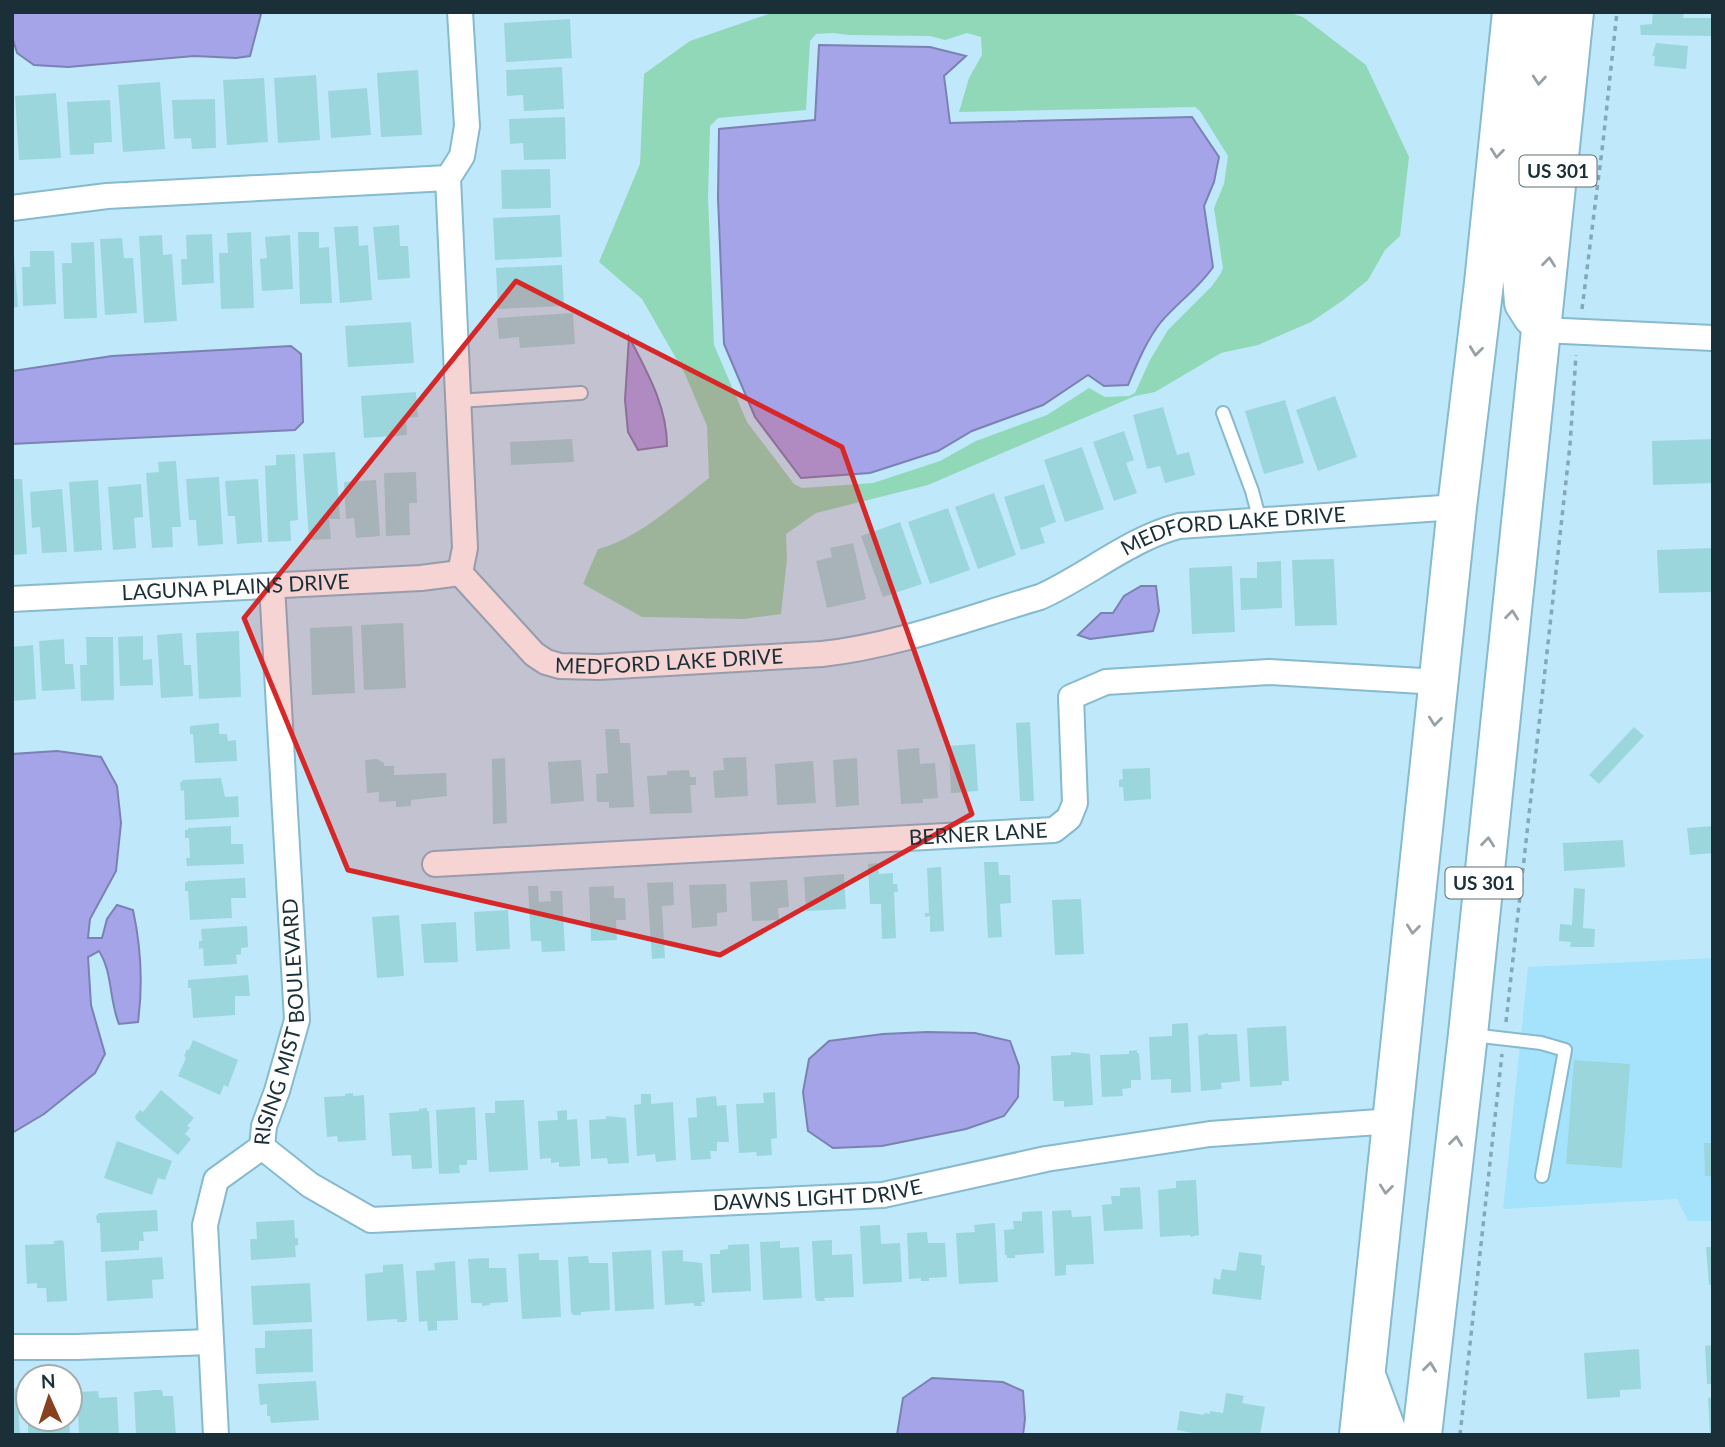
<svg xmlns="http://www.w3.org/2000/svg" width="1725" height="1447" font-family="Lato,sans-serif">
<rect width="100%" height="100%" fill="#bfe9fa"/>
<path fill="#a5e3fc" d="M1713 958V1221H1688L1677 1199 1503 1209 1528 967Z"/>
<path fill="#90d8b7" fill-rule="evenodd" d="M774 12H1287L1303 17 1366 65 1409 157 1400 236 1385 250 1368 280 1342 301 1311 322 1258 345 1221 353 1155 392 1135 396 928 485 816 513 786 534 787 559 781 614 744 619 642 617 583 584 598 549C637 539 677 503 709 478L707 426 685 374 642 299 599 262 640 164 644 74 690 41ZM833 33 849 35 930 36 945 40 967 33 981 37 982 55 969 78 959 112 1195 107 1200 111 1228 156 1224 184 1214 208 1223 268 1221 273 1212 286 1168 330 1150 360 1135 393 1129 396 1105 397 1089 388 1047 415 976 441 940 461 873 483 802 488 794 484 747 422 714 345 708 198 710 126 718 118 806 110 810 41 816 34Z"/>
<path fill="#a5a4e8" stroke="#7b81b3" stroke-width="2" d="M12 12H256L261 14 250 56 236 58 194 56 68 67 34 65 17 53 12 36Z
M819 45 930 47 966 56 944 76 950 123 1192 117 1219 157 1214 182 1204 206 1213 267C1199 288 1177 303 1161 322 1146 341 1137 364 1128 385L1104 386 1088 375 1043 405 972 431 938 451 870 473 801 478 755 417 724 344 718 198 719 129 815 120Z
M629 337C647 372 667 406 667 446L638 450 628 432 625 400Z
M291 346 301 354 303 422 295 430 12 444V371L112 356Z
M1141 586H1156L1159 611 1153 631 1090 639 1078 635 1101 613H1113L1124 596Z
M57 751 101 757 117 786 121 823 116 871 90 919 88 938H102L107 919 117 905 133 910C141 947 143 985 138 1022L119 1024C109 1000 113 973 99 951L88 957 91 1005 105 1054 95 1073 44 1114 12 1133V754Z
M927 1032 975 1033 1010 1041 1019 1066 1018 1097 1004 1116 966 1129 882 1146 833 1148 808 1131 803 1092 809 1059 829 1041 883 1034Z
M932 1378 1003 1382 1023 1391 1025 1419 1023 1435H897L903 1398Z"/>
<path fill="#9bd6dd" d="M1653 13H1684L1683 18H1712V36L1641 35 1640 25 1652 24Z
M570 19 572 58 506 62 504 23Z
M1656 43 1688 46 1686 69 1654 66 1655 56H1652Z
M562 67 564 109 524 111 523 95 507 96 506 70Z
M418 70 422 135 381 137 377 73Z
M316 75 320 140 278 143 274 78Z
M264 78 268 142 227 145 223 80Z
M160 82 165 149 123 152 118 85Z
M367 88 371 135 331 138 328 91Z
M56 93 61 158 19 160 15 96Z
M215 99 216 148 192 149 191 138 174 139 172 100Z
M110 100 112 142 94 143V154L70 155 67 102Z
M565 117 566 159 524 160 523 143 510 144 509 119Z
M550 169 551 208 502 209 501 170Z
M560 215 562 257 495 260 493 218Z
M399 225 400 246H408L410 278 378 280 373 227Z
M358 226 359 246 368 245 372 300 340 303 334 227Z
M251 232 254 308 221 309 219 253H228L227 233Z
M298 232H319V248L329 247 332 303 300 304Z
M212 234 214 283 182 285 181 259H187L186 235Z
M162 235 163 255 172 254 177 321 144 323 139 236Z
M290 235 293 289 262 291 260 259 267 258 265 237Z
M122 238 124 258H133L137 313 105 315 100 239Z
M94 242 97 318 64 319 62 263H72L71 243Z
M30 251H54L56 304 23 306 22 267H30Z
M12 255H14L18 307 12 308Z
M562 265 564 306 498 309 496 268Z
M573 313 575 344 520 348 519 337 499 339 497 318Z
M411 322 414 363 348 367 345 326Z
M416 392 418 417 406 418 407 435 364 438 361 396Z
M1335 396 1357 457 1318 471 1296 410Z
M1285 400 1304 463 1264 474 1245 411Z
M1163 407 1177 455 1189 452 1195 475 1165 483 1160 466 1147 469 1133 415Z
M1124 431 1134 460 1126 463 1137 493 1114 501 1093 442Z
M572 439 574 462 511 465 510 442Z
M1713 439V483L1653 485 1652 441Z
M1082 447 1104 509 1065 522 1044 460Z
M335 452 340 519H329L331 539 309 540 303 454Z
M295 454 298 520 290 521 291 541 268 542 265 466 276 465V455Z
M176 461 181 527H172L173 547 152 548 146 473 159 472 158 462Z
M416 472 417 503H409L410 535 386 536 384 473Z
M219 477 223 544 198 546 196 520H189L186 479Z
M12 479H22L27 554 12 555Z
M258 479 262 542 237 544 235 516H228L225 481Z
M98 480 102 550 74 552 69 482Z
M376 480 380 536 356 538 354 518 346 519 344 482Z
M141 484 143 517 134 518 136 548 113 550 108 487Z
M1044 484 1056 522 1040 528 1045 543 1021 550 1004 497Z
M62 489 67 552 42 553 40 527 32 528 30 492Z
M994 493 1016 555 978 569 955 507Z
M948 508 970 570 930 584 908 522Z
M900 522 922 584 883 597 861 536Z
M853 543 866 599 827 608 816 561 832 557 830 548Z
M1713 548V592L1659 593 1657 550Z
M1334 559 1337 625 1295 626 1292 560Z
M1281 561 1282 608 1241 610 1240 578H1257V562Z
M1232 566 1235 632 1192 634 1189 568Z
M403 623 406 688 364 690 361 625Z
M352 626 355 693 312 695 310 628Z
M239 631 241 697 199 699 196 633Z
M182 633 184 665H191L193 696 161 698 157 635Z
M143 636V660L152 659 153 685 120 686 118 637Z
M86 637H113L114 700 81 701 80 665H87Z
M64 639 65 664H73L75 689 42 691 39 641Z
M33 645 36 699 12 701V647Z
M1030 722 1034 801H1020L1016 723Z
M219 723V734H227L228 741 236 740 237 761 195 763 193 734H190V726Z
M1634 727 1644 736 1599 784 1589 775Z
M605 729H619L620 743H630L634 807 609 808V802H597L596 774 608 773Z
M975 744 978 791 951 793 949 746Z
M919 748 920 764 935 763 938 798 923 799V803L901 804 897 750Z
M746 757 748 796 715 798 713 771 724 770 723 758Z
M505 758 507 823 493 824 492 759Z
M857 758 859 805 836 807 833 760Z
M377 759 384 763V766H394V775L446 773 447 796 411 800V806L396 807V801L379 802V792L367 793 365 760Z
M581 760 584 801 551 804 548 762Z
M813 761 816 803 777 805 775 764Z
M1150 768 1151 799 1124 801 1123 787H1119V780L1123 779 1122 769Z
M689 770 690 777H696V785H690L692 813 650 814 647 776 667 775V771Z
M221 778 225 797 238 796 239 817 185 820 184 790 181 791 180 783 183 780Z
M231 826V844H243L244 864 187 866 186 858H190L189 838H185V830H188V828Z
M1713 826V853L1690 855 1687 828Z
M1623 840 1625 867 1564 871 1563 843Z
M984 862H998L999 875H1010L1011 903 1000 904 1002 937 988 938Z
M878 863 879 874 893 873V884H897L898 892H894L896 938 882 939 881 904H870L868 864Z
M941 867 944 931 930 932V916L925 917V913H929L927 868Z
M844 874 846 909 806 911 804 877Z
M245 878 246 898H231L232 918 190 920 188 891H185V883L188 881Z
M787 880 789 907 778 908 779 920 752 921 750 882Z
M673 882 674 905 662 906 665 958 652 959 647 883Z
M726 884 727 912 717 913V926L692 928 689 885Z
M528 886H538L539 902 551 901 550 891H562L565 951 542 952 541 941H531Z
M614 886V898H625L626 920H616L617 940 591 941 589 887Z
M1574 888 1585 889 1583 928 1595 929 1594 947H1570L1571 942 1559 941 1560 924 1572 925Z
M1081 899 1084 954 1055 955 1052 900Z
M508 910 510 949 476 951 474 912Z
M399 915 404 976 377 978 372 917Z
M456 922 458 962 424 963 421 924Z
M247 926 248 947 241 948V954L236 955 237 964 204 966 203 948 199 949V941H202L201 929Z
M248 975 250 996H235V1015L193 1018 191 988H188V980Z
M1188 1023 1191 1092 1171 1093V1079L1151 1080 1149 1037 1172 1036V1024Z
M1286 1026 1289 1081H1282V1085L1250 1087 1247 1028Z
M1208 1033V1035L1237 1034 1240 1081 1221 1083 1222 1089 1201 1091 1198 1036Z
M193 1040 238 1060 228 1087 224 1085 220 1095 178 1076 186 1058 184 1056 187 1049 189 1050Z
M1137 1050V1053H1139L1141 1080H1131V1088L1122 1089 1123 1096 1102 1097 1100 1055 1129 1054V1051Z
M1071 1052 1090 1054 1093 1105 1064 1107V1101H1053L1051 1056 1071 1055Z
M1574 1060 1630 1064 1622 1168 1566 1164Z
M161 1090 194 1118 187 1126 190 1128 185 1134 191 1139 178 1155 136 1120 135 1116 140 1110 143 1112Z
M775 1092 777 1138 771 1139 772 1155 757 1156 756 1152 739 1153 736 1104 764 1103 763 1093Z
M353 1093V1096L364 1095 366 1140 338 1142 337 1136 327 1137 324 1097 345 1096V1094Z
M641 1094H651V1104L673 1102 676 1160 656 1162 655 1154 637 1156 634 1105 641 1104Z
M716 1096 717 1106 726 1105 729 1142H717V1151H710L711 1159 691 1160 688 1118 697 1117 696 1098Z
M524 1100 528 1170 489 1172 485 1113H495V1101Z
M475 1107 477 1160H467V1165H459L460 1173 439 1174 436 1110Z
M427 1108V1111H429L432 1168 412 1169 411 1155 392 1156 389 1113 419 1111V1109Z
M567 1110V1120L577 1119 580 1166 559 1167V1162L551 1163V1158L540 1159 538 1121 558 1120 557 1111Z
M606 1116 626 1118 629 1163 608 1164 607 1158 591 1159 589 1120 606 1119Z
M117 1141 172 1161 165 1180 158 1178 152 1195 104 1178Z
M1704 1143H1713V1176H1705Z
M1196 1180 1199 1235 1190 1237V1235L1160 1237 1158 1190 1176 1188V1181Z
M1140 1187 1143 1229 1104 1231 1102 1205 1112 1204 1111 1196H1120V1188Z
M157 1210 158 1231 143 1232 144 1241H139V1250L101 1252 100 1223H97L96 1216 99 1213Z
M1071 1210 1072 1217 1091 1216 1094 1264 1066 1265V1275L1055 1276 1052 1211Z
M1042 1211 1044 1253 1015 1255V1258H1007V1255H1005L1004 1230 1014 1229 1013 1221H1022V1212Z
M294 1220 295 1238H298V1245L295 1246 296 1257 251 1260 250 1239H257L256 1222Z
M995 1223 998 1282 959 1284 956 1233 975 1232 974 1225Z
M880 1225 881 1244 900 1243 902 1282 863 1284 860 1226Z
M927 1232 928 1243H945L947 1277 929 1278V1281H921V1278L909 1279 907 1233Z
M62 1240 64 1243 67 1301 47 1302 46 1288H37V1283L27 1284 25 1245 54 1244V1241Z
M832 1240V1255L852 1254 854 1297 824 1298 825 1301H817L815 1298 812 1241Z
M780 1241V1248L799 1247 802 1298 763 1300 760 1242Z
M749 1244 751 1291 712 1293 710 1254H720V1250L728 1249V1245Z
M1706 1247H1713V1284L1709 1285Z
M651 1250 654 1309 615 1311 612 1252Z
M683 1250V1261L702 1263 705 1302H701L702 1306H694V1303L665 1305 662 1251Z
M1239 1252 1262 1255 1261 1265 1265 1266 1261 1300 1212 1294 1214 1278 1220 1280 1222 1269 1236 1271Z
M539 1253V1260H558L561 1317 522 1319 518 1254Z
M588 1256 589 1263H608L610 1310 581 1312V1315H573L571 1312 568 1257Z
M162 1257 164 1279 152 1280 153 1298 107 1301 105 1261Z
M489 1258V1268H506L508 1302 490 1303V1305L482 1306V1303H471L468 1259Z
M455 1261 458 1320 437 1321V1330L428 1331 427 1321 419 1322 416 1271 435 1270 434 1263Z
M403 1264 407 1319 405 1322H397V1319L367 1321 365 1274 383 1272V1265Z
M310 1283 312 1322 253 1325 251 1286Z
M312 1329 313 1372 256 1374 255 1348H265V1331Z
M1713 1345V1384H1707L1705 1346Z
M1639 1349 1641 1389 1620 1390V1397L1587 1399 1584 1353Z
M316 1381 319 1420 271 1423 270 1416H267V1404L260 1405 258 1384Z
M17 1388 20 1435H12V1389Z
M155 1390H162L163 1396H173L176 1435H136L134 1392Z
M98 1391 99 1398 117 1397 119 1435H79L77 1392Z
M1226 1393 1244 1396 1242 1403 1265 1407 1260 1435H1203L1177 1430 1180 1411 1204 1415V1413L1210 1414V1411L1223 1413Z
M1713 1397V1435H1710L1708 1398Z
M28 1419H69L70 1435H28Z"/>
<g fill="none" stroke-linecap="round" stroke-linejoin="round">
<g stroke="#87bace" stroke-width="16">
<path id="service" d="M458 401 581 393
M1223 413 1252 491 1260 521
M1472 1035 1541 1043 1565 1050 1542 1176"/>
</g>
<g stroke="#87bace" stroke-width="28">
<g id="minor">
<path d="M12 208 107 196 448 178"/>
<path d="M1542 330 1713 338"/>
<path id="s1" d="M460 573 534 654 546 662 560 666 599 667 822 654C896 646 968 618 1040 597 1087 576 1129 539 1179 526L1457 507"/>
<path d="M460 573 465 548 448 178 462 156 467 126 460 12"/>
<path id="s2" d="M12 599 421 578 460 573"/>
<path id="s3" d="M435 864 1054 830 1069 818 1075 803 1071 697 1106 682 1269 672 1439 682"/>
<path id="s4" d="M262 1147 310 1185 371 1220 883 1195 1046 1159 1210 1134 1393 1121"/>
<path d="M12 1347H77L210 1342"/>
<path id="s5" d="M216 1435 205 1225 216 1180 262 1147 264 1126 277 1091 297 1020 272 586"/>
</g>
</g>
<g stroke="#87bace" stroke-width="42">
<path id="primary" d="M1533 317 1524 303 1521 264 1544 12
M1368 1381 1388 1435
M1359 1435 1457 507 1484 283 1512 12
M1422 1435 1468 1034 1574 12"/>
</g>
<path stroke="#85a8b6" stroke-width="3.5" stroke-dasharray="5 5" stroke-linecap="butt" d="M1582 309 1603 142 1617 12
M1506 1022 1570 445 1576 355
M1460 1435 1502 1054"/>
<use href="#service" stroke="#fff" stroke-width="12"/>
<use href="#minor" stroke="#fff" stroke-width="24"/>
<use href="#primary" stroke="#fff" stroke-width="38"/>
</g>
<defs><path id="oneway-chevron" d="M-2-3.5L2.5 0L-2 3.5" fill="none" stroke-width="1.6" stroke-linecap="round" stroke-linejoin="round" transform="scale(1.75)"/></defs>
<g stroke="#98a1a5">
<use href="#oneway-chevron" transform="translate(1539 80) rotate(95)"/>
<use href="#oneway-chevron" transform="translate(1497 153) rotate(96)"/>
<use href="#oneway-chevron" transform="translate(1549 262) rotate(-84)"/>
<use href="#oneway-chevron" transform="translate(1476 351) rotate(97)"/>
<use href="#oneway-chevron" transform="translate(1512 615) rotate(-84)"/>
<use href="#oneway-chevron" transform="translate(1435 721) rotate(96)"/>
<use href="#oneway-chevron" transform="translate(1488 842) rotate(-84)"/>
<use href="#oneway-chevron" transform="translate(1413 929) rotate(96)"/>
<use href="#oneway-chevron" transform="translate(1456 1141) rotate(-83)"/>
<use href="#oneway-chevron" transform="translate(1386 1189) rotate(96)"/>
<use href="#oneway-chevron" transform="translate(1430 1367) rotate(-83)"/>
</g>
<path fill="#d62828" fill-opacity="0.2" stroke="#d62828" stroke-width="5" stroke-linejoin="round" d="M516 281 842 447 972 814 720 955 348 870 244 618Z"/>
<g text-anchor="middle" stroke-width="6" stroke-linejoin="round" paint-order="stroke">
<g fill="#fff" stroke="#5f6d73" stroke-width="2">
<rect x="1519.5" y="155.5" width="77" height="31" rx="5"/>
<rect x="1445.5" y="867.5" width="77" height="31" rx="5"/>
</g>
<g font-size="19" font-weight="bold" fill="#1a2f37">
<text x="1558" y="178">US 301</text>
<text x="1484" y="890">US 301</text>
</g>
<g font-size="21" fill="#1a2f37" stroke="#fff">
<text dy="7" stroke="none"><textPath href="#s1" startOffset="836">MEDFORD LAKE DRIVE</textPath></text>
<text dy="7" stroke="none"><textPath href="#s2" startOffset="224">LAGUNA PLAINS DRIVE</textPath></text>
<text dy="7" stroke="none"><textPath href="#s1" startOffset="248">MEDFORD LAKE DRIVE</textPath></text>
<text dy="7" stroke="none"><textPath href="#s3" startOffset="544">BERNER LANE</textPath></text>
<text dy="7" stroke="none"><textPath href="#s5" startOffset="441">RISING MIST BOULEVARD</textPath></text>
<text dy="7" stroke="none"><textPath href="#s4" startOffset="579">DAWNS LIGHT DRIVE</textPath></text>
</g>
</g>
<rect width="1725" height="1447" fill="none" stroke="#1a2f37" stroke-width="28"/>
<g transform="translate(49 1398) rotate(357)"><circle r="33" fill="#ffffff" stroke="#a3acaf" stroke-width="2"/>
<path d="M0-5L12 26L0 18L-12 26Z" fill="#87411e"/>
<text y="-10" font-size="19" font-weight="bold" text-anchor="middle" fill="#1a2f37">N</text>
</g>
</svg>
